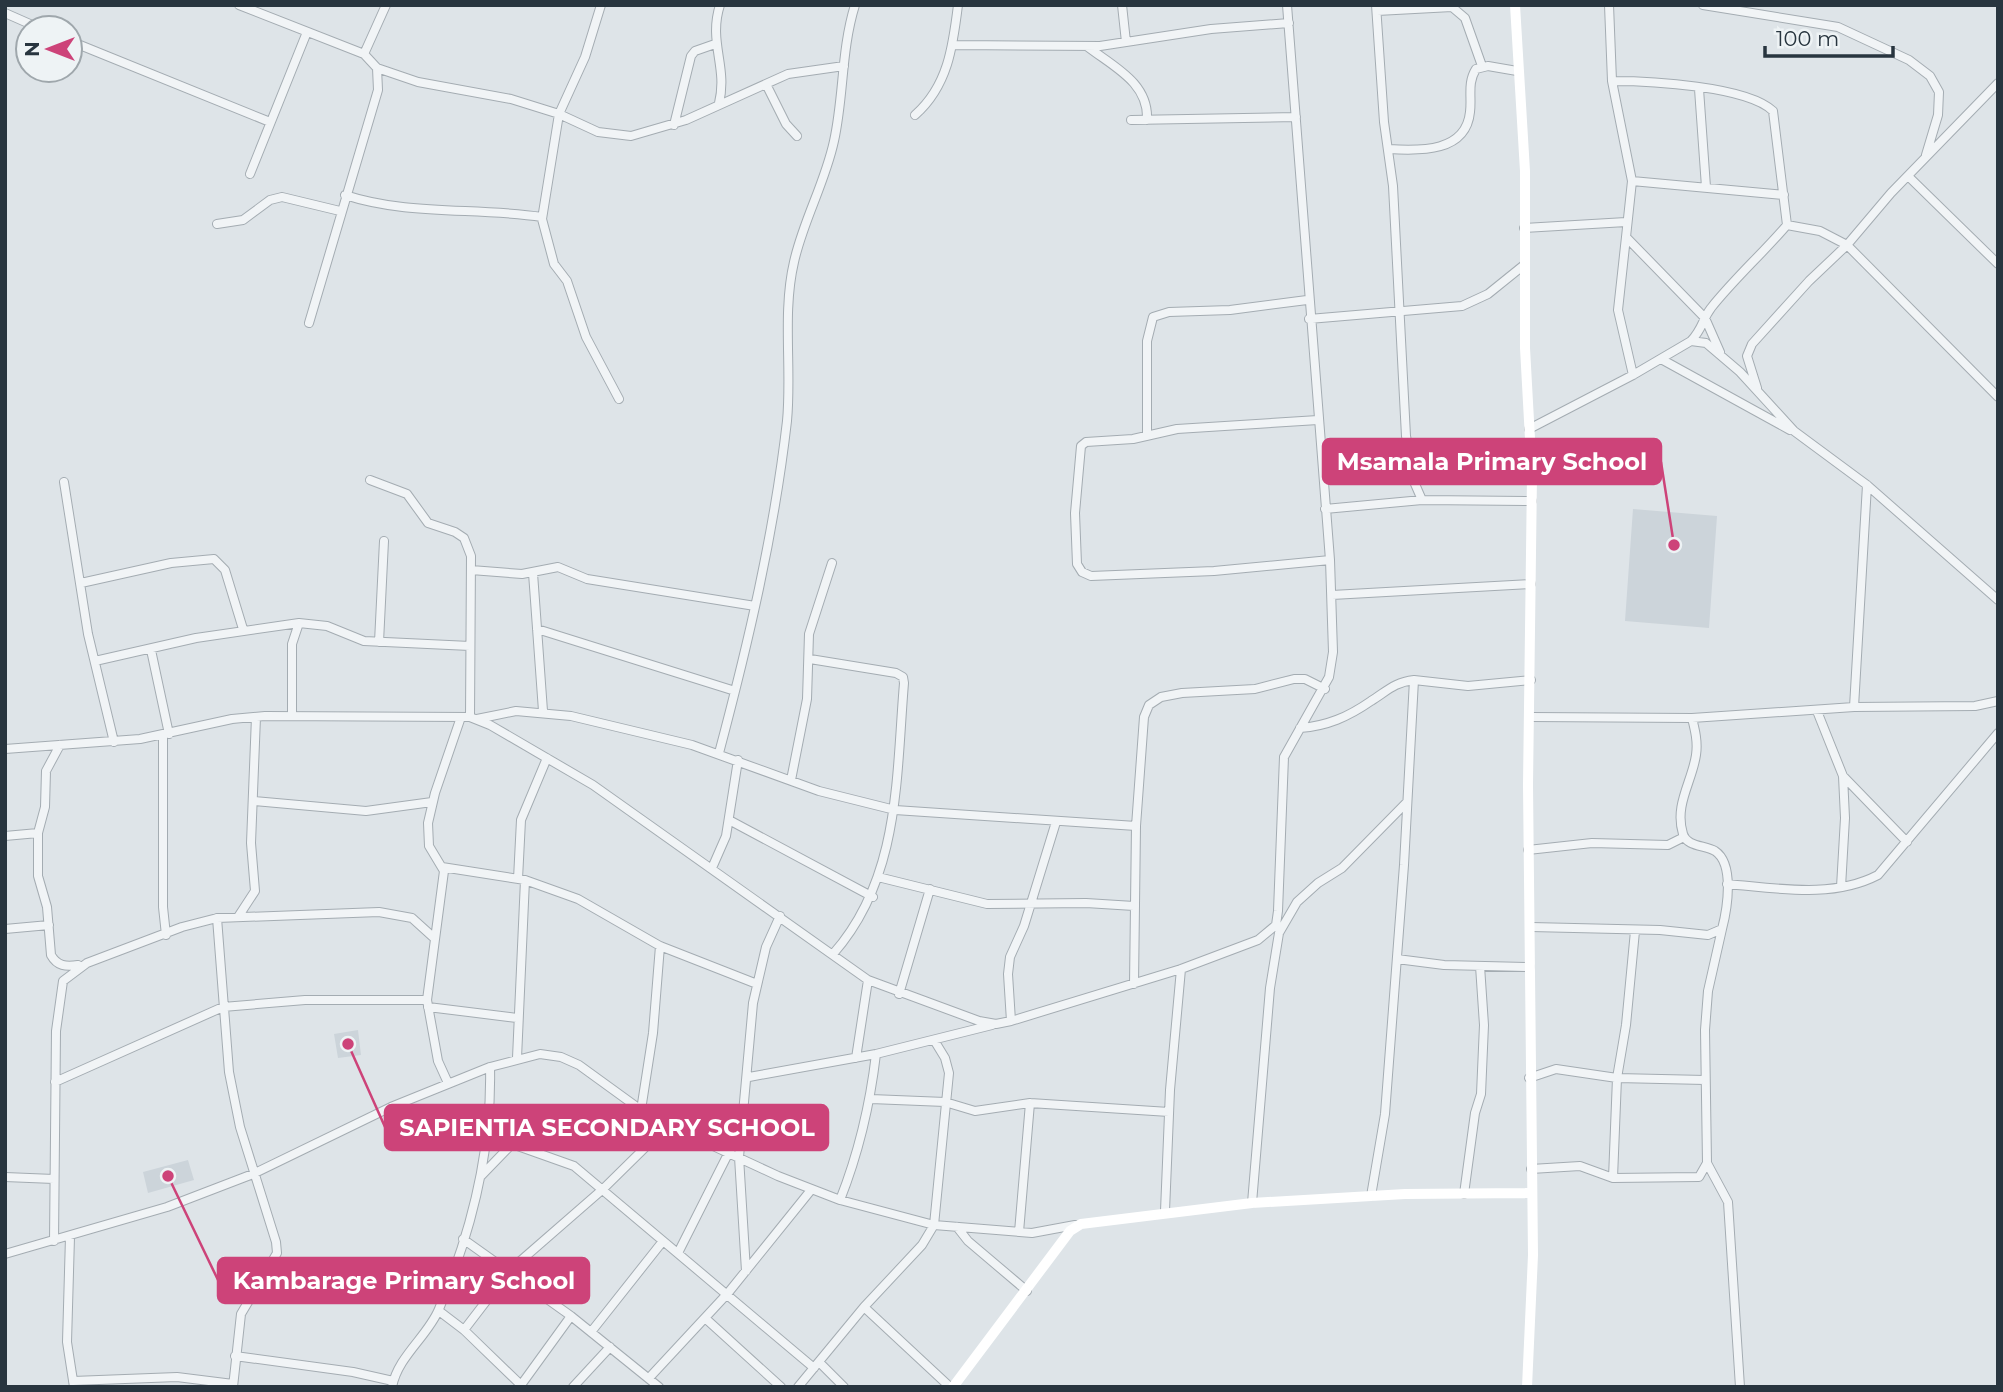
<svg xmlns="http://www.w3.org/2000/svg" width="2003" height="1392" font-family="Montserrat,sans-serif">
<rect width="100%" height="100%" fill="#dee4e8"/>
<path fill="#ccd4da" d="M1633 509 1717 516 1709 628 1625 621Z
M358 1030 361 1055 338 1058 334 1034Z
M188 1160 194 1180 148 1193 143 1172Z"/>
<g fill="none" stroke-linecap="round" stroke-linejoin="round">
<g stroke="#a4acb2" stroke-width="10">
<path id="street" d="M239 5 364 54 377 68 378 90 309 323
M601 5 585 57 559 114 542 219 554 264 567 281 586 337 619 399
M1122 5 1126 42
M1376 5 1384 122 1393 186 1406 436 1415 484 1422 500
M1609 5 1612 81 1632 181 1626 237 1705 318 1720 352
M1703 5 1838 27 1909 60 1930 76 1939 92 1938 115 1926 155
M1377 11 1452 7 1465 18 1482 66
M5 13 39 28
M70 41 270 122
M955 45 1100 46 1211 29 1289 23
M1088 47C1114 67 1149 83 1147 120
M364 54 386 5
M377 68 418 82 511 99 559 114 598 132 631 136 686 120 788 74 844 66
M1612 81C1650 81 1747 86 1773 111L1787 225C1762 254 1734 279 1711 308 1702 320 1703 328 1691 341
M766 84 786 124 797 136
M1699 89 1706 187
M719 103C728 67 708 42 720 5
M915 115C948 86 953 46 958 5
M1131 120 1296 117
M674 125 691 56 695 51 715 44
M1389 149C1421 151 1466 152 1470 112 1472 97 1467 83 1476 69L1488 66 1517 71
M250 174 307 32
M1909 177 1998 264
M1632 181 1784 195
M345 195C409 216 476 207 542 217
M217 224 243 220 270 200 282 197 340 211
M1787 225 1820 231 1847 245 1998 397
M1524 228 1626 222
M1626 237 1618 310 1633 375
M1309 319 1462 306 1488 294 1524 265
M1661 359 1790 430
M1757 388 1747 356 1752 344 1809 281 1847 245 1891 193 1998 83
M1318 420 1177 429 1133 439 1086 442 1081 446 1075 513 1077 564 1082 572 1091 576 1214 571 1330 560
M1529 429 1633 375 1691 341 1706 343 1740 372 1794 431 1867 485 1998 600
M1147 436V341L1153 317 1169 312 1230 310 1307 300
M370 480 407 494 428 523 455 532 464 538 471 556 470 717
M64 482 88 634 114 742
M1325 509 1422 500 1532 501
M471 570 522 574 558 567 587 579 755 606
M533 573 543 711
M81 583 171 563 214 559 225 570 243 629
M1332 595 1531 584
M537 629 735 691
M379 642 384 541
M151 650 169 734
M810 659 896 673 903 677 904 683C896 779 900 878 833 954
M95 661 196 638 299 623 327 626 364 641 470 646
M1854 707 1867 485
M1817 711 1843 776 1845 818 1841 887
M292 716V644L299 623
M1530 717 1692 718 1854 707 1975 706 1998 701
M477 719 516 711 571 716 692 745 819 791 895 810 1136 826 1134 984
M1300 728C1327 726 1348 717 1371 701 1387 691 1395 682 1414 680
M163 736V907L166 935
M60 745 46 771 45 807 38 833V876L47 907 51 955C57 966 66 967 78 965
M5 749 140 739 232 719 265 716 470 717 490 725 593 785 868 980 979 1021 996 1024 1011 1021 1181 969 1258 940 1276 925 1278 911 1284 757 1329 677 1333 652 1330 560 1287 5
M719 753C748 644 774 534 787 421 792 369 782 313 794 262 803 221 825 183 834 141 844 96 841 50 855 5
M1843 776 1907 842
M791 780 807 699 809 634 832 563
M254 801 366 811 432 802
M729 820 873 897
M1136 826 1144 717 1149 705 1161 697 1182 693 1255 689 1294 679H1305L1325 689
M5 836 38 833
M1528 850 1592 843 1668 845 1684 837
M442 867 525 880 578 899 660 946 757 984
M712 868 726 836 738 760
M878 877 987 904 1086 903 1134 906
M518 879 521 820 547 758
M1727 884C1777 888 1832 899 1878 875L1998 733
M238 917 255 891 251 843 256 717
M217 918 229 1072 240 1127 276 1242 277 1253 241 1314 233 1387
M1531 927 1660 930 1708 935 1722 929C1727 910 1735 864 1715 851 1705 845 1687 847 1683 834 1674 805 1692 782 1696 755 1698 742 1695 730 1692 718
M5 929 49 925
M1397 959 1444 965 1530 967
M899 994 930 889
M428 1007 517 1018
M1011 1021 1008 974 1010 957 1024 926 1056 822
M517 1058 525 880
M856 1058 868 980
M749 1077 876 1054 992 1025
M1529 1078 1556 1069 1617 1078 1705 1080
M55 1082 223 1007 305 1000H427
M448 1083 438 1061 427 1000 444 871 429 846 428 823 435 793 461 717
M871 1099 945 1102 975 1111 1030 1103 1169 1112
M641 1110 653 1033 660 946
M489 1121 512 1144 574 1166 814 1368
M1707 1163 1728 1202 1740 1387
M1531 1169 1580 1166 1613 1178 1699 1177 1707 1163 1705 1030 1708 991 1722 929
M481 1176 512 1144
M5 1177 54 1179
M1613 1178 1617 1078 1626 1025 1635 931
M1464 1194 1475 1113 1481 1094 1484 1025 1480 966
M1371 1196 1385 1114 1404 865 1414 680 1468 686 1531 680
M840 1200C859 1152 870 1105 876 1054
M1252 1203 1270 988 1279 933 1297 902 1318 883 1342 868 1407 802
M1165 1211 1170 1090 1181 969
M957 1227 968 1241 1027 1291
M1019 1232 1030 1103
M70 1237 67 1342 74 1387
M463 1239 571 1316 659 1387
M54 1241 56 1031 63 981 87 963 182 927 217 918 379 912 412 918 433 937
M678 1253 729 1152
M5 1254 167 1207 253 1174 391 1107 490 1067 540 1054 561 1057 579 1065 641 1110 668 1125 778 1176 840 1200 934 1225 1032 1233 1075 1225
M746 1271 739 1157 753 1003 766 947 780 916
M864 1307 950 1387
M439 1311 464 1330 523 1387
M705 1318 781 1387
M464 1330 510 1270 603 1189 668 1125
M591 1332 663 1241
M235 1356 353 1372 393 1381
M819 1362 844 1387
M649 1378 728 1293 811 1190
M73 1381 177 1377 233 1384
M521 1385 571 1316
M392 1387C398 1356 428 1336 439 1309 471 1233 492 1149 490 1067
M573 1387 610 1347
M798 1387 864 1307 922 1245 934 1225 949 1073 945 1058 934 1040"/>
</g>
<use href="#street" stroke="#f1f4f6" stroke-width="8"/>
<path stroke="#fff" stroke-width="10" d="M1515 5 1525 171V348L1532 475 1528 785 1533 1255 1527 1387
M953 1387 1070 1231 1081 1224 1252 1203 1405 1194 1532 1193"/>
</g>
<path fill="none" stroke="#cd4379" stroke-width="2.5" d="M1674 545L1661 462M348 1044L385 1127M168 1176L218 1280"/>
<g fill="#cd4379" stroke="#eef3f5" stroke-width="2.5">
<circle cx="1674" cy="545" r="7"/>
<circle cx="348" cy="1044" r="7"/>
<circle cx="168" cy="1176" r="7"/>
</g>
<g fill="#cd4379" stroke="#cd4379" stroke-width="2.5">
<rect x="1323" y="439" width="338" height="45" rx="7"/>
<rect x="385" y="1105" width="443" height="45" rx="7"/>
<rect x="218" y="1258" width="371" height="45" rx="7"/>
</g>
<g font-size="24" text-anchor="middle" font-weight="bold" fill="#fff">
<text x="1492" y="470">Msamala Primary School</text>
<text x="607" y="1136">SAPIENTIA SECONDARY SCHOOL</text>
<text x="404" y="1289">Kambarage Primary School</text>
</g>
<rect width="2003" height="1392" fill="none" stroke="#28353f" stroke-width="14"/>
<g transform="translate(49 49) rotate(270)"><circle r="33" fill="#eef3f5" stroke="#9fa7ac" stroke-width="2"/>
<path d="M0-5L12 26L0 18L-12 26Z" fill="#cd4379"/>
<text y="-10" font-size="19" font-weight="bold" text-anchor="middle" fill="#28353f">N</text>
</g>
<path d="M1765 46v10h128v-10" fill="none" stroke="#28353f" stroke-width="3.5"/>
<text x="1776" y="46" font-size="21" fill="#28353f" stroke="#eef3f5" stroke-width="5" paint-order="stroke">100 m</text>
</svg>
